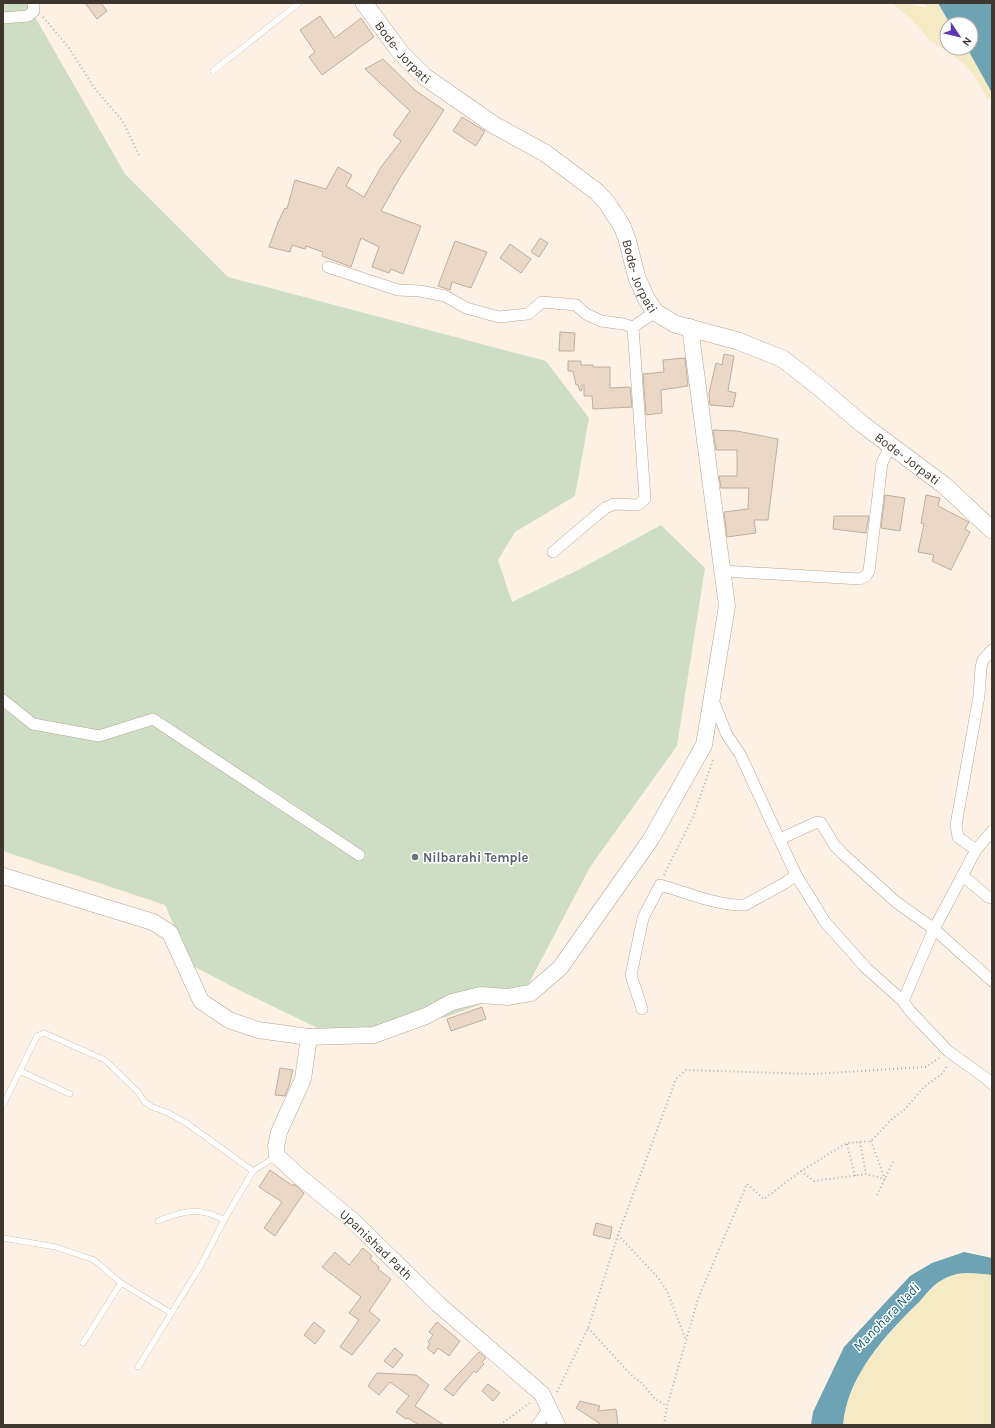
<svg xmlns="http://www.w3.org/2000/svg" width="995" height="1428" font-family="Karla,sans-serif">
<rect width="100%" height="100%" fill="#fdf1e6"/>
<path fill="#cedec5" d="M3 3H27L125 174 228 277 546 361 589 418 575 496 515 532 498 560 512 602 580 569 661 525 705 568 677 746 590 867 527 987 446 1017 334 1036 239 990 191 965 165 905 3 851Z"/>
<path fill="#f4eac4" d="M892 3H907L926 8 927 6 920 3H938L950 24H947V48H967L992 93V98L988 99 973 74 962 62 929 39 912 20Z
M962 1272 992 1275V1425H843L845 1408 862 1368 903 1318 941 1280Z"/>
<path fill="#6da3b2" d="M938 3H992V93L967 48H971V24H950Z
M964 1252 992 1258V1275C974 1273 958 1270 942 1280 934 1284 926 1294 920 1301 886 1334 847 1376 843 1425H811L813 1412 844 1347 910 1276 932 1263Z"/>
<path fill="#ead7c5" stroke="#c0ae9c" d="M85 3H101L107 11 97 19Z
M320 16 335 38 361 18 374 37 322 75 309 57 315 52 300 30Z
M383 59 416 91 444 110 399 179 381 211 421 226 403 274 391 269 389 273 372 267 379 247 361 238 351 267 322 256 323 252 306 246 305 249 292 245 290 252 269 247 278 222 285 208 287 209 295 180 326 189 338 167 352 175 346 186 364 197 381 167 401 141 393 135 410 111 365 69Z
M462 117 485 131 476 146 453 131Z
M540 238 548 243 539 257 531 252Z
M455 241 487 252 471 288 452 282 450 290 438 286Z
M510 244 531 259 521 273 500 258Z
M560 332 575 333 574 351H559Z
M724 354 734 356 728 391 736 393 733 407 710 405 709 393 716 363 722 365Z
M685 358 688 386 661 390 662 413 646 415 643 374 664 372 663 360Z
M568 361H581V365H593V367H610V388L630 387 632 407 593 409 592 396H584V385H582V390L580 391 578 385H576L573 371H568Z
M713 430 737 431 778 439 768 520H754L756 533 727 537 724 512 748 509 749 488H721L719 476H737V450H716Z
M885 495 905 498 900 531 881 528Z
M926 495 940 498 938 506 969 522 965 529 970 532 951 570 932 561 934 555 918 552 924 524 921 523Z
M834 516H869L866 533 833 529Z
M482 1007 486 1019 451 1031 447 1019Z
M280 1068 293 1070 289 1086 285 1096 275 1095Z
M270 1170 293 1186 294 1184 304 1193 275 1236 264 1228 282 1202 259 1187Z
M596 1223 612 1227 610 1239 593 1235Z
M363 1248 372 1256 370 1259 379 1267 378 1269 391 1279 369 1311 380 1320 352 1355 340 1347 359 1320 349 1313 361 1297 322 1267 335 1252 349 1265Z
M314 1322 325 1331 315 1344 304 1335Z
M437 1322 460 1341 449 1356 438 1348 434 1354 427 1348 430 1344 428 1342 433 1335 429 1332Z
M395 1348 403 1355 393 1368 384 1361Z
M479 1352 486 1358 482 1362 484 1364 476 1373 474 1371 453 1396 444 1389Z
M377 1373 416 1375 429 1385 415 1406 444 1425H419L408 1418 406 1419 396 1412 409 1396 390 1382 379 1395 368 1386Z
M488 1384 500 1393 493 1401 482 1391Z
M580 1401 600 1406 598 1411 616 1409 618 1425H602L576 1408Z"/>
<g fill="none" stroke-linecap="round" stroke-linejoin="round">
<g stroke="#b7a594" stroke-width="6">
<path id="lane" d="M213 71 299 3
M20 1071 70 1094
M3 1105 37 1036 44 1033 105 1060 138 1092 144 1101 152 1107 166 1112 185 1122 253 1171
M158 1221C183 1211 200 1206 224 1220
M3 1238 56 1247 94 1260 121 1283 171 1313
M83 1343 121 1283
M138 1367 201 1265 224 1220 253 1171 277 1156"/>
</g>
<g stroke="#b7a594" stroke-width="12">
<path id="street" d="M3 18 28 16 34 11 33 3
M328 267 398 290 420 291 445 296 466 308 499 317 528 314 542 302 576 305 586 314 601 321 623 324 633 327 655 312
M553 552 605 508 614 504 638 505 645 499 633 327
M723 571 860 579 866 576 869 571 882 463 891 444
M712 698 727 735 740 754 796 875 825 922 866 968 903 1001 910 1011 948 1051 987 1079 992 1084
M3 700 33 724 99 736 153 719 359 855
M780 839 817 822 821 823 835 846 843 854 896 902 934 929 992 981
M976 850 992 831
M963 876 988 897 992 898
M903 1001 934 929 976 850 958 837 956 825 979 696 981 667 983 660 992 650
M642 1009 631 975 643 918 660 885C686 892 717 906 745 905L785 883 796 875
M537 1425 549 1409"/>
</g>
<g stroke="#b7a594" stroke-width="17">
<g id="secondary">
<path d="M3 876 153 922 170 933 201 1001 229 1020 258 1030 309 1037 374 1035 426 1016 452 1002 481 995 507 997 531 993 560 968 651 839 704 745 727 606 690 327"/>
<path id="s1" d="M309 1037 303 1079 279 1132 276 1146 277 1156 301 1178 351 1219 438 1304 542 1394 557 1425"/>
</g>
</g>
<g stroke="#b7a594" stroke-width="18">
<g id="primary">
<path id="s2" d="M364 3 401 53 425 77 494 125 545 153 597 192 607 203 622 226 627 239 637 278 646 298 655 312 675 324 738 341 783 359 820 388 862 424 945 486 992 530"/>
</g>
</g>
<path stroke="#bbb1a7" stroke-width="2" stroke-dasharray="1 3" stroke-linecap="butt" d="M43 17 69 48 95 89 122 120 140 157
M664 875 693 817 713 760
M871 1141 885 1179
M860 1142 866 1174
M847 1144 855 1176
M801 1171 814 1181 866 1174 885 1179
M877 1195 894 1160
M618 1235 659 1279 667 1291 685 1338
M588 1328 634 1378 640 1381 655 1399 667 1406
M557 1392 588 1328 618 1235 676 1079 686 1070 812 1074 926 1067 939 1058
M500 1425 531 1402
M664 1425 667 1406 698 1299 747 1184 764 1199 801 1171 847 1143 871 1141 892 1119 905 1109 924 1087 943 1073 947 1065"/>
<use href="#lane" stroke="#fff" stroke-width="5.5"/>
<use href="#street" stroke="#fff" stroke-width="11"/>
<use href="#secondary" stroke="#fff" stroke-width="16"/>
<use href="#primary" stroke="#fff" stroke-width="17"/>
</g>
<circle fill="#6b7280" stroke="#fff" stroke-width="1.5" cx="415" cy="857" r="4"/>
<g text-anchor="middle" stroke-width="3" stroke-linejoin="round" paint-order="stroke">
<g font-size="13" fill="#3e372f" stroke="#fff">
<text dy="5" stroke="none"><textPath href="#s2" startOffset="63">Bode- Jorpati</textPath></text>
<text dy="5" stroke="none"><textPath href="#s2" startOffset="399">Bode- Jorpati</textPath></text>
<text dy="5" stroke="none"><textPath href="#s2" startOffset="735">Bode- Jorpati</textPath></text>
<text dy="5" stroke="none"><textPath href="#s1" startOffset="258">Upanishad Path</textPath></text>
</g>
<g font-size="13" font-weight="bold" fill="#5b616d" stroke="#fff" text-anchor="start">
<text x="423" y="862">Nilbarahi Temple</text>
</g>
<g font-size="14" font-style="italic" fill="#145e6e" stroke="#fff">
<text transform="translate(886 1317) rotate(-46)" y="5">Manohara Nadi</text>
</g>
</g>
<rect width="995" height="1428" fill="none" stroke="#3e372f" stroke-width="8"/>
<g transform="translate(959 36) rotate(125)"><circle r="19" fill="#ffffff" stroke="#b2afac"/>
<path d="M0-3L7 15L0 10L-7 15Z" fill="#5d38b0"/>
<text y="-6" font-size="11" font-weight="bold" text-anchor="middle" fill="#3e372f">N</text>
</g>
</svg>
